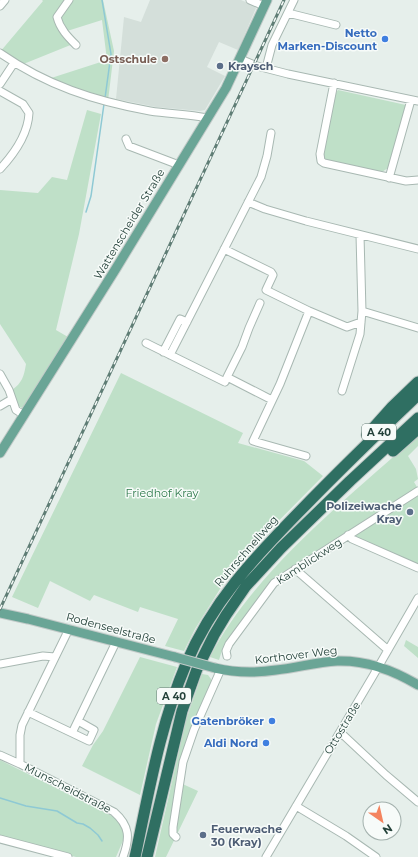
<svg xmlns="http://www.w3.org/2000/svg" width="418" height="857" font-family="Montserrat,sans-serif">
<rect width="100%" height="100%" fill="#e6efeb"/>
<path fill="#d4dfda" d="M150 0H241L255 6 256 8 238 50 219 42 207 67 225 76 205 110 200 111 156 107 116 99 124 17 141 22Z"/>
<path fill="#bfe0c8" d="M42 0H103L114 51 108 101 45 80 107 60 102 20 64 32 73 44 21 65 0 52 43 1Z
M338 90 406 105 388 168 382 172 325 160 323 154 336 93Z
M87 110 101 114 79 234 56 330 68 337 24 406 21 408 18 405 12 390C22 383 24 376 26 364L0 324V190L38 193 52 177 67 180Z
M121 373 243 433 238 443 304 461 323 476 235 565 195 629 184 651 165 646 178 619 140 607 138 612 94 595 90 601 50 581 38 608 12 597Z
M418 435V446L408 456 416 469 418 479 414 482 417 487 274 578 223 647 219 660 210 657C254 571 347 499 418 435Z
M418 493V567L358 539 356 536 357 533Z
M406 640 418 647V658L404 646Z
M140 657 177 667 156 724 140 795 82 766 93 745 103 731Z
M202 674 208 675 211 679V683C201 703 193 723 186 745 182 756 177 768 176 781L198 791 166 857H155L186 720Z
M0 760 118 819 121 823 125 836 116 857H76L0 837Z"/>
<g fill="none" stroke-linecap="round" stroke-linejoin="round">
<path stroke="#8ec9d4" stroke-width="1.5" d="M102 0 111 54 105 98
M86 212 91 196 104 104
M0 798 26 806 57 811 77 823 83 824 90 828 98 835 102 841"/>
<g stroke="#a8b8b2" stroke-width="9">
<path id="minor" d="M69 0 57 17C60 29 68 37 76 45
M250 0 264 6
M0 6 5 0
M288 13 336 25
M0 53C46 85 94 101 150 111 169 114 188 114 207 118
M240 59 257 66 288 74 418 101
M266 68 272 45 294 0
M334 83 320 154 321 161 324 163 406 181 418 180
M0 84 14 63
M0 91 23 104 29 113C28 135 14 154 0 169
M126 139 129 146 179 165
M389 178 411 100
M248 202 265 209 306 221 418 249
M224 249 271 272 273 275 266 290 309 311 347 327 361 322
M362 311 418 328
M146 343 225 382 227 377 272 400
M163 352 180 319 187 322
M170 355 261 177 267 156 271 133
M0 374 9 390 16 410 24 415
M227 377 242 347 249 328 260 303
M342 391 360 334 362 311 360 235
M0 406 12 399
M306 456 253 441 280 384 309 311
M348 535 352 539 418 568
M295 569 388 650
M69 629 22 725 20 735V764L114 812C130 826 130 838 123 857
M227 656 226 651 229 644 274 583 418 491
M0 664 43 656 55 657
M28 712 89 741 94 730 78 721
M340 732 386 775 418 802
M72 733 116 642
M0 755 20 764
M296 806 346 836 376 857
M176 837 173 834V827L183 762 194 730 221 669
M0 839 68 857
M266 857 373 676 418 598"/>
</g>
<g stroke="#c2cac8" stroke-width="11">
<path id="major" d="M0 453 115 270 226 88 267 0
M0 613 28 619 175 657
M215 668C236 673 256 673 276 670 296 668 316 662 337 661 366 660 393 670 418 685"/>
</g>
<g stroke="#c2cac8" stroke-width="13">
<path id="highway" d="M367 435 392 407 418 382
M393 451 418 429
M135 857C149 792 160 725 186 664 212 602 253 559 299 512 338 472 378 433 418 395
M147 857 182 711 197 669 214 635 226 615 246 586 281 548 350 481 418 418"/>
</g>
<use href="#minor" stroke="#fff" stroke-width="7"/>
<use href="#major" stroke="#6aa596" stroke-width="9"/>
<use href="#highway" stroke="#2f6f62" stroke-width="11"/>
<g stroke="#5f7d75" stroke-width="3">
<path id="rail" d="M0 609 284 0"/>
</g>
<use href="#rail" stroke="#f7fbf9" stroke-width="1.5" stroke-dasharray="4.5" stroke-linecap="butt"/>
<g stroke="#c2cac8" stroke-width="11" stroke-linecap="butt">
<path id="major-bridge" d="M175 657 215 668"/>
</g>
<use href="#major-bridge" stroke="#6aa596" stroke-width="9"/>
</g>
<g fill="#3f7fe0" stroke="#f7fbf9" stroke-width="1.5">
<circle cx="385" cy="39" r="4"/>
<circle cx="272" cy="721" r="4"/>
<circle cx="266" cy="743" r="4"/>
</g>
<circle fill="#8d6e63" stroke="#f7fbf9" stroke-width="1.5" cx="165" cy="59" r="4"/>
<g fill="#5c6f8a" stroke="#f7fbf9" stroke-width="1.5">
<circle cx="220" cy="66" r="4"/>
<circle cx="410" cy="512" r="4"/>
<circle cx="203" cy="835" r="4"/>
</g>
<g text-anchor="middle" stroke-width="3" stroke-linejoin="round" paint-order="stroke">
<g fill="#f7fbf9" stroke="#637a73" stroke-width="1">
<rect x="362" y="424" width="34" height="16" rx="3"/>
<rect x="157" y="688" width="34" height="16" rx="3"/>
</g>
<g font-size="10" font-weight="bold" fill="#24423a">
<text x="379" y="436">A 40</text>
<text x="174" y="700">A 40</text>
</g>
<g font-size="11" font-weight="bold" fill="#366cbe" stroke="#f7fbf9" text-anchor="end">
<text x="377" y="37">Netto<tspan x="377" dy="13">Marken-Discount</tspan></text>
<text x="264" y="725">Gatenbröker</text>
<text x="258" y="747">Aldi Nord</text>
</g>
<g font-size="11" font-weight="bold" fill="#785e54" stroke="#f7fbf9" text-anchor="end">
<text x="157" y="63">Ostschule</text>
</g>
<g font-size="11" font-weight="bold" fill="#4e5e75" stroke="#f7fbf9" text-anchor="start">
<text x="228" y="70">Kraysch</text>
<text x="402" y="510" text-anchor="end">Polizeiwache<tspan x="402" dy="13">Kray</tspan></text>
<text x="211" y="833">Feuerwache<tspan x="211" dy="13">30 (Kray)</tspan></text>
</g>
<g font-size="11" fill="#24423a" stroke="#f7fbf9">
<text transform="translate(129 224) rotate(-59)" y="4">Wattenscheider Straße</text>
<text transform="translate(246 551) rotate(-49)" y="4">Ruhrschnellweg</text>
<text transform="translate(309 561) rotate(-33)" y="4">Kamblickweg</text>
<text transform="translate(111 628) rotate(15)" y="4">Rodenseelstraße</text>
<text transform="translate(296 655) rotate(-7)" y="4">Korthover Weg</text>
<text transform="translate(342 728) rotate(-59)" y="4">Ottostraße</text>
<text transform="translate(68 788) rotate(27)" y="4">Munscheidstraße</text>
</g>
<g font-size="11" fill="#2d7a4b" stroke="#f7fbf9">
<text x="162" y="497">Friedhof Kray</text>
</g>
</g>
<g transform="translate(382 821) rotate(146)"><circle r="19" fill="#f7fbf9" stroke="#a3b1ad"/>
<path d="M0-3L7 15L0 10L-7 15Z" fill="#f4845f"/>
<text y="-6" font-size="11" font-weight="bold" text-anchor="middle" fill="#24423a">N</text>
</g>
</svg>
